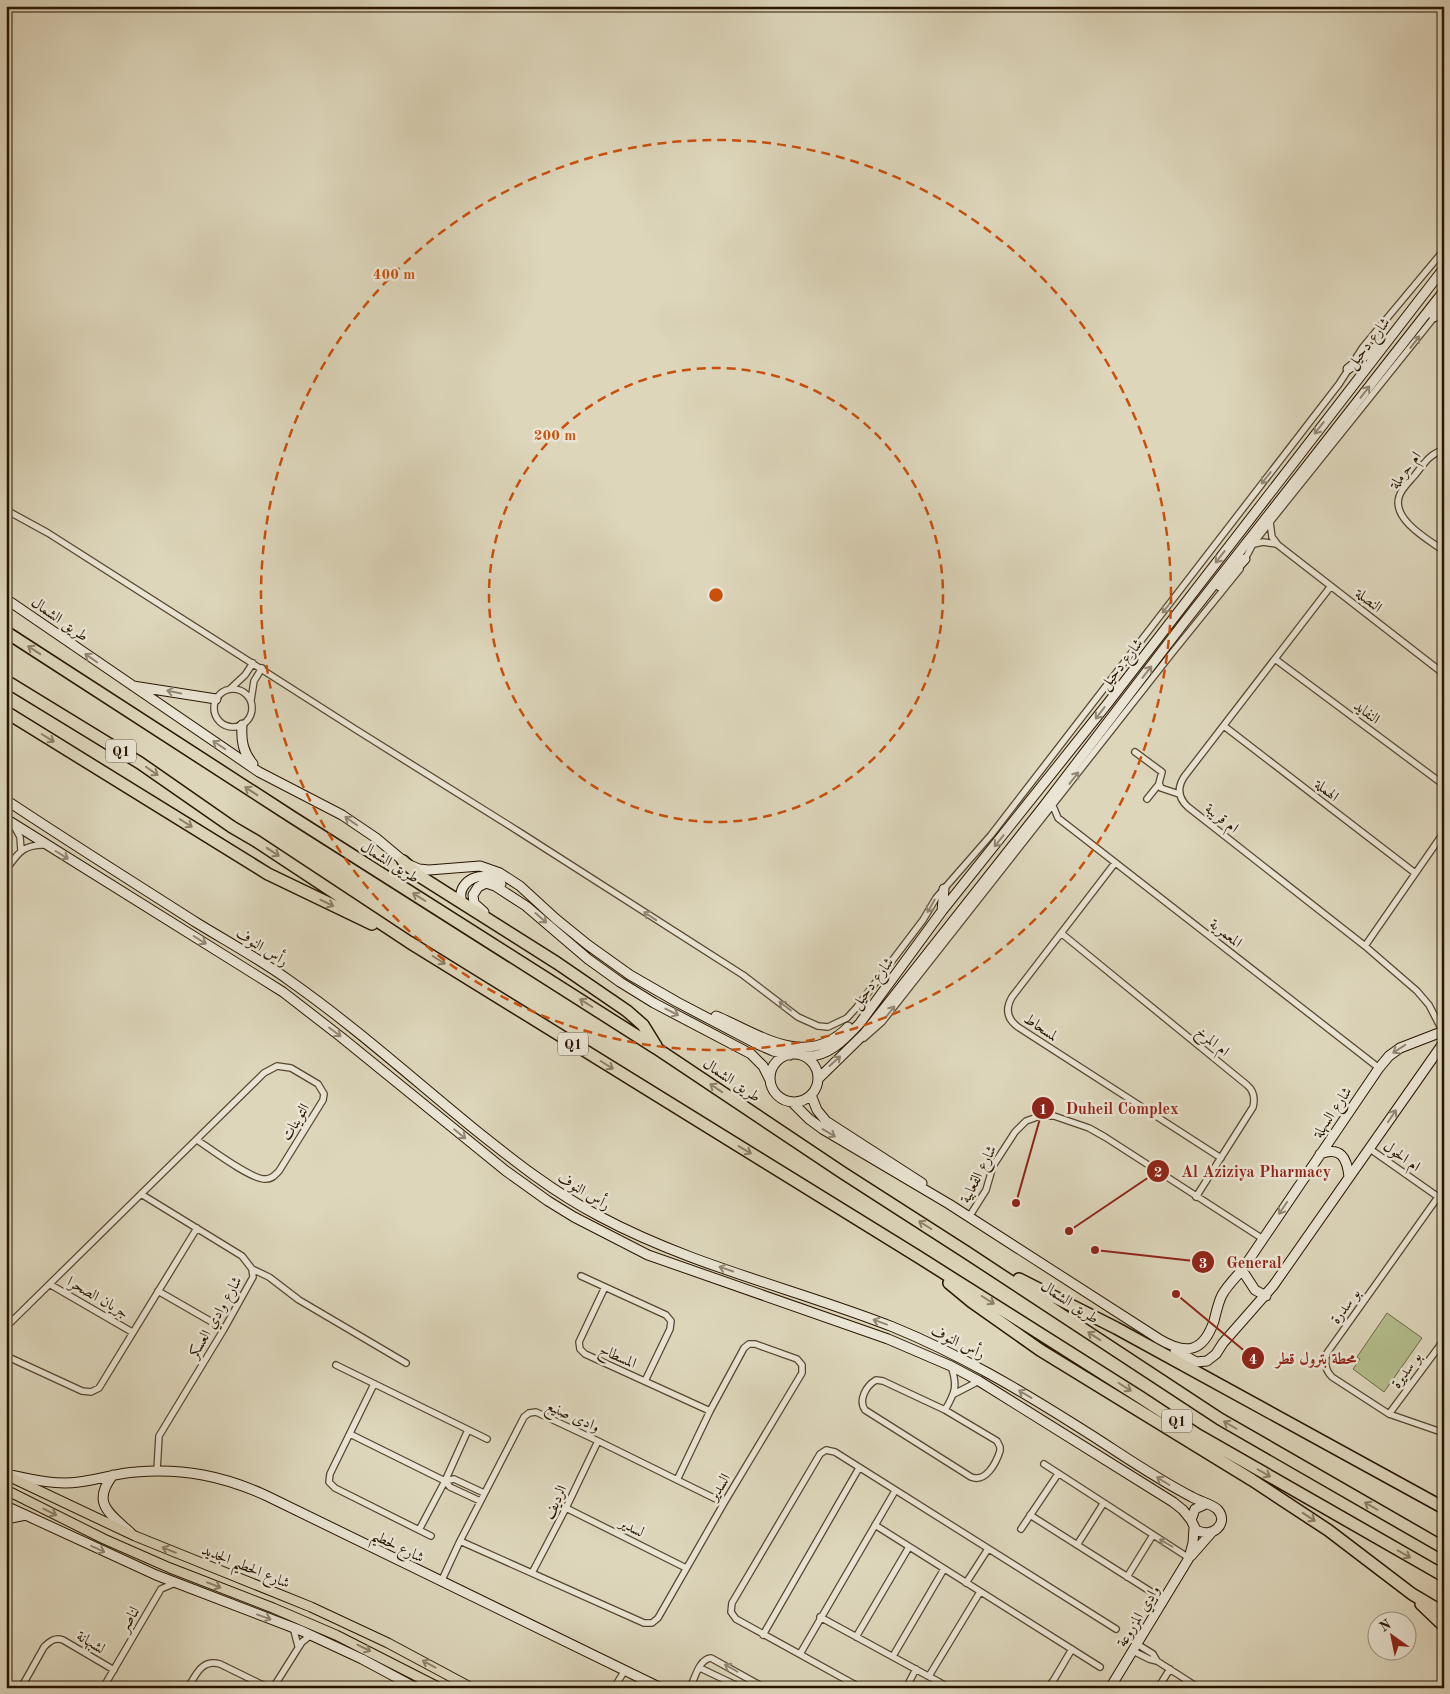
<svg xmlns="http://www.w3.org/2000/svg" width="1450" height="1694" font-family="'Old Standard TT',Amiri,serif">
<rect width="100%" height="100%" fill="#ddd6bb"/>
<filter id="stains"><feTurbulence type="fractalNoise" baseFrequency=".004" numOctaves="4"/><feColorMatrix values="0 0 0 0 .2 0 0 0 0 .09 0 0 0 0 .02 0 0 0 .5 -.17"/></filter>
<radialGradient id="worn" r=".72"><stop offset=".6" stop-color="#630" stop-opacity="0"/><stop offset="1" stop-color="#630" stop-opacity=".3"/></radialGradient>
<path fill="#b4bd8d" stroke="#6e6a46" d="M1387 1313 1422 1338 1384 1392 1353 1369 1360 1359 1357 1357Z"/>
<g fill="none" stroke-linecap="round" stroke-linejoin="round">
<g stroke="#55462f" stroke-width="8">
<path id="street" d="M1444 450C1430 453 1423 465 1415 475 1409 482 1401 489 1399 497 1392 520 1429 540 1444 551
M6 510 48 533 355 729 521 833 743 975 798 1017 818 1026 828 1027 847 1018 857 1007 923 920 936 898 991 835 1339 384 1363 347 1444 250
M1270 522 1272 537 1278 545 1444 674
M1254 544 1263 542 1276 544
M1244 561 1253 544 1270 522 1444 305
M1331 586 1184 777C1177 788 1178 798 1188 807L1365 946 1417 991 1429 1005 1443 1032
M1275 659 1444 785
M230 689 245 675 253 663
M214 708a19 19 0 1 1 38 0a19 19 0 1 1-38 0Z
M251 700 254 681 262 668
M1224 726 1415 873
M1135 752 1162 772 1159 783 1161 788 1179 794
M1147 799 1159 784
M1053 806 1058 818 1379 1068
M13 824 20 837 21 850
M1115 863 1012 997C1005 1009 1007 1019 1018 1027L1221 1158
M6 870C18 853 23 844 46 845
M1061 933 1247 1085C1254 1091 1255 1099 1253 1107L1196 1197
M1365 946 1444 832
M864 1038 882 1022 1172 653 1240 569
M1370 1149 1444 1201
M141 1194 242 1256 252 1269 253 1277 224 1329 159 1436 157 1470
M1438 1197 1327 1353C1324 1362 1325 1370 1332 1377L1389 1414 1444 1433
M969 1217 986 1190 993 1166 1015 1132 1026 1121 1040 1116H1054L1089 1128 1105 1137 1263 1239
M252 1269 269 1277 299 1300 406 1363
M581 1276 666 1315 671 1321 670 1329 645 1381
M51 1285 132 1332
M605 1287 579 1342 580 1349 585 1354 710 1411
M158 1291 224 1329
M6 1327 264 1073 277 1066 291 1068 318 1084 324 1094 323 1100 279 1171C275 1175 272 1179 266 1179 253 1181 209 1148 197 1140
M6 1356 82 1391 91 1392 99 1388 197 1228
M336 1365 487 1439
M876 1380 883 1381 945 1410 997 1441 1000 1447V1451C996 1463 986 1483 971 1477L865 1410C858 1400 866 1386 876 1380Z
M374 1384 330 1474 329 1482 335 1488 431 1536
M954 1394 979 1381
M945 1410C955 1393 958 1386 951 1366
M1389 1414 1444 1340
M350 1434 445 1481 450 1487 480 1501
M1044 1464 1189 1558
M445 1481 454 1479 484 1493
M566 1508 686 1568
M1030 1515 1164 1600
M875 1525 1100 1667
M1021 1529 1058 1474
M419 1530 445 1481 468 1430
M460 1541 644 1623H652L658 1618 724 1503 802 1373V1365L797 1359 755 1344H749L744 1348 710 1411 677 1480
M1077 1545 1103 1504
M532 1573 566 1508 598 1441
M1127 1577 1153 1535
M441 1582 460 1541 524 1417 529 1413 536 1412 598 1441 724 1503
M966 1583 988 1549
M820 1617 950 1688
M293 1627 298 1646
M763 1635 859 1468
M856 1637 909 1547
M1137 1644 1153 1654 1157 1661
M1133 1651 1149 1659 1157 1661 1199 1688
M800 1654 895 1491
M893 1656 944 1569
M700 1668 742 1688
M929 1676 980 1592
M1052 1682 1061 1688
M21 1688 44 1647C50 1641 55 1637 63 1640L114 1670
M103 1688 161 1589 175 1583
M188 1688C196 1674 202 1659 220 1664L269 1688
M273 1688 302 1642 311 1635
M614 1688 625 1670
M690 1688C695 1678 699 1659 711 1658L765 1688
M861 1688 736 1619 731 1612 732 1603 820 1454 826 1450 835 1452 1116 1629
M906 1688 916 1669
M1049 1688 1072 1649
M1158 1688 1170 1669"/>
</g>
<g stroke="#281600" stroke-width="11">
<path id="secondary" d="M1434 317 1441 299
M1348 369 1380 344
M1220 586 1245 559
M6 599 259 772 342 815 376 838 407 864 419 869 429 870 480 866 500 873 520 886 556 919 588 945 630 975 677 1002 757 1044 773 1051 790 1055
M133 686 216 699
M242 725C241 741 243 752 253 764
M6 800C69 842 133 882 197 923 228 942 261 960 290 981 354 1026 413 1079 473 1128 513 1160 553 1192 599 1216 692 1266 796 1289 893 1327 959 1354 1020 1390 1080 1428 1117 1451 1153 1477 1192 1497 1199 1501 1214 1505 1218 1510 1229 1524 1212 1539 1196 1530L1191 1520 1195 1509 1206 1504
M6 819 283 992 341 1037 506 1171 548 1201 574 1217 648 1255 888 1339 951 1366 979 1381 1173 1502 1183 1510 1191 1520
M463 904C455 889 470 874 487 877 492 877 497 881 501 884
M942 911 944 889
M484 912 474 903 473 895 478 887 486 883 495 886 526 906 588 959 620 982 654 1003 751 1054 763 1066 770 1080
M716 1016C759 1034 806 1070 848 1027
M770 1078a24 24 0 1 1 48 0a24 24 0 1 1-48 0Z
M805 1056C828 1058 845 1039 860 1023L942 911 1108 703 1444 268
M818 1079 864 1034 1043 807 1183 624 1444 291
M811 1095 817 1110 826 1121 922 1183
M792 1102 809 1119 824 1130 949 1204 1159 1339C1186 1355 1203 1353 1214 1321 1216 1313 1218 1303 1222 1295 1227 1286 1235 1278 1242 1270L1379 1068 1389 1056 1400 1048 1444 1031
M1320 1154C1341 1146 1347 1158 1349 1177
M1242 1270 1255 1290 1266 1296
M1175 1350 1196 1362 1207 1361 1216 1354 1223 1343 1273 1286 1444 1042
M11 1475C34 1480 56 1485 79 1482 98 1480 117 1473 136 1472 183 1468 224 1476 267 1496L661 1688
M113 1475C91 1503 109 1513 131 1533
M6 1506 156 1575 302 1631 362 1659 416 1688
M6 1519 26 1515
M1191 1556 1212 1532
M1110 1688 1189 1558 1193 1543 1194 1527"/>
</g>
<g stroke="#281600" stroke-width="11">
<path id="primary" d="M6 1475 135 1536 311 1607 388 1643 472 1688
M6 1490 104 1539 170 1568 273 1608 336 1635 440 1688"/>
</g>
<g stroke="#281600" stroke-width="14">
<path id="highway" d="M6 632 292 817 656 1048 843 1173 966 1252 1220 1419 1444 1548
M6 681 140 763 232 827 256 841 409 942 917 1256 1140 1397 1198 1435 1444 1576
M6 712 268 874 372 924
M403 861 421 877 557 963 627 1011 643 1025 656 1046
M1019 1279 1116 1328 1444 1508
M949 1283 972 1302 1040 1350 1252 1480 1328 1530 1412 1594 1444 1613
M1421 1604 1444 1626"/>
</g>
<use href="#street" stroke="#e9e4d3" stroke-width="5.5"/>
<use href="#secondary" stroke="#e9e4d3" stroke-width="9"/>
<use href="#primary" stroke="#ddd6bb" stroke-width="9"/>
<use href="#highway" stroke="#ddd6bb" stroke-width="11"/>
</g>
<defs><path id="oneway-shaft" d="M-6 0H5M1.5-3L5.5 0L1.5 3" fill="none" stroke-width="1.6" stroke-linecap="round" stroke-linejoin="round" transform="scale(1.25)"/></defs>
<g stroke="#928774">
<use href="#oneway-shaft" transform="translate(1415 342) rotate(-52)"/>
<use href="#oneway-shaft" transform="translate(1365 392) rotate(-52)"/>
<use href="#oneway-shaft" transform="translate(1319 428) rotate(128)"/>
<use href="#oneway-shaft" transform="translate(1266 478) rotate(128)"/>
<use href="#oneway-shaft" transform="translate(1220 557) rotate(128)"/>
<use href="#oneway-shaft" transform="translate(1167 607) rotate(128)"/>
<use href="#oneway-shaft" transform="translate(91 658) rotate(-145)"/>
<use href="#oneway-shaft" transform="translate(1147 672) rotate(-52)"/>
<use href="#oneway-shaft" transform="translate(174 692) rotate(-169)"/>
<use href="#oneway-shaft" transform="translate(1100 713) rotate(128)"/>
<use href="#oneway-shaft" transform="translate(219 745) rotate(-146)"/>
<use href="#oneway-shaft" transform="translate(1074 778) rotate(-52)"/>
<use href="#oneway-shaft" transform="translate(351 821) rotate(-145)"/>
<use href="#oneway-shaft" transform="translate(999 841) rotate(129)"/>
<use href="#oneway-shaft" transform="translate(62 855) rotate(32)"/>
<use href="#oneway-shaft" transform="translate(931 906) rotate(120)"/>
<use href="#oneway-shaft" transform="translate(650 916) rotate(-147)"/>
<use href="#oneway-shaft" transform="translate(541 918) rotate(41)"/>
<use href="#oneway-shaft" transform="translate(200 940) rotate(32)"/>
<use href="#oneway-shaft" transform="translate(785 1006) rotate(-143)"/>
<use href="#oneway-shaft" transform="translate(672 1012) rotate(27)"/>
<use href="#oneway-shaft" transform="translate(890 1012) rotate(-52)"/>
<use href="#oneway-shaft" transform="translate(335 1032) rotate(37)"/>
<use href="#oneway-shaft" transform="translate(1399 1049) rotate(147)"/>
<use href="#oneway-shaft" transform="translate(835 1061) rotate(-42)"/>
<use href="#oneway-shaft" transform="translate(1392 1116) rotate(-56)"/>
<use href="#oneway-shaft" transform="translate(829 1133) rotate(31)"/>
<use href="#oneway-shaft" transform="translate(460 1134) rotate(39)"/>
<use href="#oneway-shaft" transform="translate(1283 1208) rotate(124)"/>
<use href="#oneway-shaft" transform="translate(726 1269) rotate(-161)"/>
<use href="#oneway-shaft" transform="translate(880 1322) rotate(-160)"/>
<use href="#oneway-shaft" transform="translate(1025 1394) rotate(-149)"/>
<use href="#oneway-shaft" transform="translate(1163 1481) rotate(-148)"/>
<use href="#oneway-shaft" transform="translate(1166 1543) rotate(-150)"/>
<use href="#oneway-shaft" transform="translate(98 1549) rotate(25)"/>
<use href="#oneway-shaft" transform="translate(264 1617) rotate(20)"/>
<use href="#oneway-shaft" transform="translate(731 1668) rotate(-150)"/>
</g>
<g stroke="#8c8067">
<use href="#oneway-shaft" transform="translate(34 650) rotate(-147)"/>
<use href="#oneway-shaft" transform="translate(48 738) rotate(32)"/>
<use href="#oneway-shaft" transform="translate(152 771) rotate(35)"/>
<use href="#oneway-shaft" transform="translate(251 791) rotate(-147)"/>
<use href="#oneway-shaft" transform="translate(186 823) rotate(32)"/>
<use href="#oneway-shaft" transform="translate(273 852) rotate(33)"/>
<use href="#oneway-shaft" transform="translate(419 897) rotate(-148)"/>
<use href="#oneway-shaft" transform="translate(327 903) rotate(26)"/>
<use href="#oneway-shaft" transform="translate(439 960) rotate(32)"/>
<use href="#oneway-shaft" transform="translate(586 1003) rotate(-148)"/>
<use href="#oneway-shaft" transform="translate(607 1065) rotate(32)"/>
<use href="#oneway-shaft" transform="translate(716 1088) rotate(-146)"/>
<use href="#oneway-shaft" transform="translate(745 1150) rotate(31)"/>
<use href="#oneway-shaft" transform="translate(925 1225) rotate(-148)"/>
<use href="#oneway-shaft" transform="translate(988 1300) rotate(32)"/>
<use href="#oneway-shaft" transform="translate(1094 1336) rotate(-147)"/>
<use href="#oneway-shaft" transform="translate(1125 1387) rotate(32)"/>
<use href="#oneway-shaft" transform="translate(1230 1425) rotate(-150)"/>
<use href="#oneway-shaft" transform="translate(1264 1473) rotate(30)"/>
<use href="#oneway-shaft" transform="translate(1371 1506) rotate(-150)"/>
<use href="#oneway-shaft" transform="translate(50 1512) rotate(27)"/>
<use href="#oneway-shaft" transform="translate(1309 1517) rotate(33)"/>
<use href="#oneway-shaft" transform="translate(169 1550) rotate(-158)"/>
<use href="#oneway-shaft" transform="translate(1404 1554) rotate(30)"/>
<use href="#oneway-shaft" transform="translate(214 1585) rotate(21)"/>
<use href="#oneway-shaft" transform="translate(364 1648) rotate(26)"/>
<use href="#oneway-shaft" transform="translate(429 1664) rotate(-152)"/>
</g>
<g fill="none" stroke="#cb4f0a" stroke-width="2.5" stroke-dasharray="9 6">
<circle cx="716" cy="595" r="227"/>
<circle cx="716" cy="595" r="455"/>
</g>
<g text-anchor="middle" stroke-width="5" stroke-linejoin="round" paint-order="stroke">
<g fill="#e9e4d3" stroke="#62543f" stroke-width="1">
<rect x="106" y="739.5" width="30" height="23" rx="4"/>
<rect x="558" y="1032.5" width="30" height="23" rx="4"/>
<rect x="1162" y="1409.5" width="30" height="23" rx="4"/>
</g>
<g font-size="14" font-weight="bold" fill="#281600">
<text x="121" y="756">Q1</text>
<text x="573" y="1049">Q1</text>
<text x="1177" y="1426">Q1</text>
</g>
<g font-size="15" fill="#281600" stroke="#e9e4d3">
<text transform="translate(1368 343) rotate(-52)" y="5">شارع دحيل</text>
<text transform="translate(1405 470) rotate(-53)" y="5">ام حرملة</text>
<text transform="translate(1369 600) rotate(38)" y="5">النصلة</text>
<text transform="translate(60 619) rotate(35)" y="5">طريق الشمال</text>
<text transform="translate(1121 664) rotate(-52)" y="5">شارع دحيل</text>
<text transform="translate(1367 712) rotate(37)" y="5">النفايد</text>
<text transform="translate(1327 790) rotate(38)" y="5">الهملة</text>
<text transform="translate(1222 818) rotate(38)" y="5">ام قريبة</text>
<text transform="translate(390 862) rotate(32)" y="5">طريق الشمال</text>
<text transform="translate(1226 933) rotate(38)" y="5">المعمرية</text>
<text transform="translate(262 947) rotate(32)" y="5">رأس النوف</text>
<text transform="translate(872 983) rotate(-53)" y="5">شارع دحيل</text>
<text transform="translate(1041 1027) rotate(34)" y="5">لمسحاط</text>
<text transform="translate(1213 1041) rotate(39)" y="5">ام المرخ</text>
<text transform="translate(732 1080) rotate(34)" y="5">طريق الشمال</text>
<text transform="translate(1332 1112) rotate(-56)" y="5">شارع السهلة</text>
<text transform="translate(295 1122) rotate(-59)" y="5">التوينات</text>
<text transform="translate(1402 1156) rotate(35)" y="5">ام الحول</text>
<text transform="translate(978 1174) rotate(-63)" y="5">شارع القعابية</text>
<text transform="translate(584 1191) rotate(31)" y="5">رأس النوف</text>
<text transform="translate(98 1297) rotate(30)" y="5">جريان الصحرا</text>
<text transform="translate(1070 1302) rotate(33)" y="5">طريق الشمال</text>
<text transform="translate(1345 1306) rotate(-54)" y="5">بو سدرة</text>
<text transform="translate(215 1317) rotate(-60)" y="5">شارع وادي العسكر</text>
<text transform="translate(958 1342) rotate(26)" y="5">رأس النوف</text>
<text transform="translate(618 1356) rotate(24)" y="5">المسطاح</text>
<text transform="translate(1406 1370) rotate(-54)" y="5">بو سديرة</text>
<text transform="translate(573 1416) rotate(24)" y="5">وادى صنيع</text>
<text transform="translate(719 1487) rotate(-59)" y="5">السدير</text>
<text transform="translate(555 1502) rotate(-64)" y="5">الرديف</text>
<text transform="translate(632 1527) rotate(27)" y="5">لسدير</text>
<text transform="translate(398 1546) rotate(26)" y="5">شارع لحطيم</text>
<text transform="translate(246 1566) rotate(22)" y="5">شارع الحطيم الجديد</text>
<text transform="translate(1138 1616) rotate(-59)" y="5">وادي المزروعة</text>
<text transform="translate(129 1619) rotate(-60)" y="5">لناصر</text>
<text transform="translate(91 1642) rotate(31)" y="5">لشبهانة</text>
</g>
</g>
<circle cx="716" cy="595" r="8" fill="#cb4f0a" stroke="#e9e4d3" stroke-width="2.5"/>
<g font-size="15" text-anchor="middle" font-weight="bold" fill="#cb4f0a" stroke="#e9e4d3" stroke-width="5" stroke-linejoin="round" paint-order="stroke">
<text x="394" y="279">400 m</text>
<text x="555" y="440">200 m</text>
</g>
<path fill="none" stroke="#8f2418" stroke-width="2" d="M1016 1203L1043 1108M1069 1231L1158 1171M1095 1250L1203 1262M1176 1294L1253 1358"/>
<g fill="#8f2418" stroke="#e9e4d3" stroke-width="2">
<circle cx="1016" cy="1203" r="5"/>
<circle cx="1069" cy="1231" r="5"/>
<circle cx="1095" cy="1250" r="5"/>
<circle cx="1176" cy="1294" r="5"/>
<circle cx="1043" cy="1108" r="12"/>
<circle cx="1158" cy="1171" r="12"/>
<circle cx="1203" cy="1262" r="12"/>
<circle cx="1253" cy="1358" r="12"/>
</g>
<g font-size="15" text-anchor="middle" font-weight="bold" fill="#fff">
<text x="1043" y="1114">1</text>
<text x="1158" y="1177">2</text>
<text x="1203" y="1268">3</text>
<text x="1253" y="1364">4</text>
</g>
<g font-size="16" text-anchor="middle" font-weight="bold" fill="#8f2418" stroke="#e9e4d3" stroke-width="5" stroke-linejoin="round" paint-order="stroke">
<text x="1122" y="1114">Duheil Complex</text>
<text x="1256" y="1177">Al Aziziya Pharmacy</text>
<text x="1254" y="1268">General</text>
<text x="1316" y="1364">محطة بترول قطر</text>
</g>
<rect width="1450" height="1694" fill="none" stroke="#ddd6bb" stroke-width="25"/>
<rect x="8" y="8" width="1435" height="1679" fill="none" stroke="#281600" stroke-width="2.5"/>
<rect x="12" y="12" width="1425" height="1669" fill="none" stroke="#281600"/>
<g transform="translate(1392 1636) rotate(327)"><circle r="24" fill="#e9e4d3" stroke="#9c927f"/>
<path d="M0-4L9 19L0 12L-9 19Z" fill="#8f2418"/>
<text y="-8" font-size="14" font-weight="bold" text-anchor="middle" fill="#281600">N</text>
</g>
<rect width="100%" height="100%" filter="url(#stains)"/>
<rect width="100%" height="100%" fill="url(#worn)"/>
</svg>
